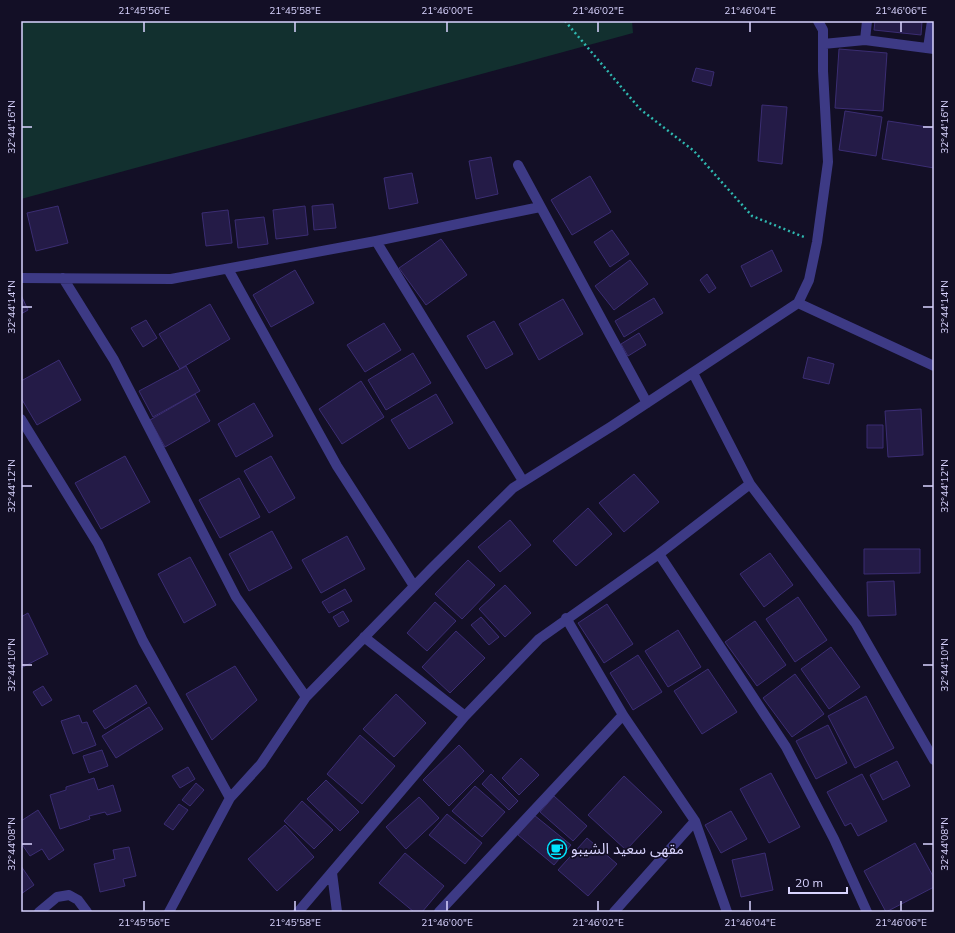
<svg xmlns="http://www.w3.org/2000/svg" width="955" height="933" font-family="Mulish,'Noto Sans Arabic',sans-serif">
<rect width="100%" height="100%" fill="#130f26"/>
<path fill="#12302f" d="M21 21H632L633 33 21 199Z"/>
<path fill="#241b47" stroke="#3b2d73" d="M875 21H922L921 35 874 30Z
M839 49 887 53 883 111 835 108Z
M696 68 714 72 711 86 692 81Z
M762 105 787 107 782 164 758 161Z
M845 111 882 117 876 156 839 150Z
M888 121 934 128V168L882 159Z
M491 157 498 194 476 199 469 161Z
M412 173 418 203 389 209 384 178Z
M590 176 611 212 572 235 551 200Z
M333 204 336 228 314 230 312 206Z
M58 206 68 243 36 251 27 213Z
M305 206 308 235 276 239 273 210Z
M228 210 232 243 206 246 202 213Z
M264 217 268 244 238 248 235 220Z
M612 230 629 254 610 267 594 242Z
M441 239 467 275 426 305 399 268Z
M772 250 782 271 751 287 741 266Z
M630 260 648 284 614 310 595 286Z
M295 270 314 303 271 327 253 295Z
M707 274 716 288 709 293 700 280Z
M21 295 28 310 21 314Z
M654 298 663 313 624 337 615 321Z
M563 299 583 334 539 360 519 324Z
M210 304 230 339 180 369 159 334Z
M146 320 157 338 143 347 131 328Z
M494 321 513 354 486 369 467 336Z
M384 323 401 350 365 372 347 345Z
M639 333 646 345 628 356 621 344Z
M413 353 431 383 386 410 368 380Z
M808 357 834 364 829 384 803 378Z
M59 360 81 400 37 425 21 398V381Z
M186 366 200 391 153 417 139 391Z
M361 381 384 417 342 444 319 409Z
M195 394 210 421 165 447 150 420Z
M436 394 453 423 409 449 391 420Z
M254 403 273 436 236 457 218 424Z
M921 409 923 455 888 457 885 411Z
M867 425H883V448H867Z
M125 456 150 502 101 529 75 483Z
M271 456 295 498 269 513 244 471Z
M634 474 659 502 624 532 599 503Z
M239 478 260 517 220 538 199 500Z
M588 508 612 534 576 566 553 541Z
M510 520 531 545 500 572 478 547Z
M272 531 292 568 249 591 229 554Z
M347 536 365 569 321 593 302 560Z
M864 549H920V573L864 574Z
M770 553 793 585 764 607 740 574Z
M190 557 216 605 184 623 158 574Z
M468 560 495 585 462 619 435 594Z
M894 581 896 615 868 616 867 582Z
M505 585 531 613 505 637 479 609Z
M345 589 352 601 329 613 322 602Z
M798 597 827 640 795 662 766 619Z
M435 602 456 621 427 651 407 633Z
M607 604 633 644 604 663 578 623Z
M343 611 349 621 339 627 333 617Z
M28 613 48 654 21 668V617Z
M481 617 499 637 489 645 471 625Z
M755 621 786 665 757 686 725 642Z
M678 630 701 667 668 687 645 651Z
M456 631 485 658 450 693 422 667Z
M831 647 860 687 829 709 801 669Z
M638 655 662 692 633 710 610 673Z
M235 666 257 700 212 740 186 694Z
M708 669 737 712 702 734 674 691Z
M795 674 824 714 792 737 763 698Z
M136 685 147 703 105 729 93 711Z
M43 686 52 700 42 706 33 692Z
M396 694 426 723 394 757 363 729Z
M866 696 894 748 855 768 828 716Z
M149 707 163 729 116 758 102 736Z
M79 715 82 723 87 722 96 745 73 754 61 721Z
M828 725 847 763 816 779 796 741Z
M360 735 395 766 362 804 327 774Z
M459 745 484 771 449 806 423 780Z
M102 750 108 766 89 773 83 756Z
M521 758 539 775 519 795 502 778Z
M897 761 910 786 883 800 870 775Z
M188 767 195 779 180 788 172 776Z
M771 773 800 827 769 843 740 789Z
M491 774 518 801 509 810 482 784Z
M862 774 887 821 858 836 851 823 845 826 827 792Z
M624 776 662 812 626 850 588 815Z
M94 778 98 790 113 785 121 811 107 815 105 812 89 816 90 819 60 829 50 795 66 790V787Z
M326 780 359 812 340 831 307 799Z
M196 783 204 790 190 806 182 800Z
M475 786 505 812 482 837 452 811Z
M554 796 587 826 573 841 540 812Z
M419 797 439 818 406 849 386 827Z
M302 801 333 830 314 849 284 821Z
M179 804 188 810 173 830 164 824Z
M38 810 64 850 49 860 42 849 30 856 21 843V821Z
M731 811 747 839 721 853 705 825Z
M447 814 482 843 465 864 429 835Z
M534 815 571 845 554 865 518 835Z
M285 825 314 857 277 891 248 859Z
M587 838 617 864 588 896 558 870Z
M915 843 934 878V887L886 912 864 871Z
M129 847 136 876 123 879 125 886 100 892 94 864 115 859 113 850Z
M405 853 444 886 422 912H414L379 883Z
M765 853 773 890 741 897 732 860Z
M21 866 34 885 21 894Z"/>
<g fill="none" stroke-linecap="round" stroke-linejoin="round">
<path stroke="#2fb8b0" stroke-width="2.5" stroke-dasharray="2 3" stroke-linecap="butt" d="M565 21 640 109 694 151 752 216 804 237"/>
<path stroke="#3d3a85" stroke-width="10" d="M865 40 867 21
M823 44 865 40 934 49
M928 48 932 21
M518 165 647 403
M376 241 523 481
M228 269 337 466 414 586
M21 278 171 279 376 241 540 207
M63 278 114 360 236 597 306 697
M798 303 934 366
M693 373 750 484 856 624 934 760
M21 419 98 544 143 641 230 798
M659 554 786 747 834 839 867 912
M566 618 623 715 695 821 727 912
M364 637 465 716
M332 873 337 912
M39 912 57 897 69 895 78 900 87 912
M169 912 230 798 261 764 306 697 432 568 513 488 612 426 798 303 809 280 817 242 828 162 823 71V30L818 21
M298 912 465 716 539 639 659 554 750 484
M439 912 623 715
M614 912 695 821"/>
</g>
<path fill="none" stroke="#d9d4ff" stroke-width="1.5" d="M144 22V32M295 22V32M447 22V32M598 22V32M750 22V32M901 22V32M22 127H32M923 127H933M22 307H32M923 307H933M22 486H32M923 486H933M22 665H32M923 665H933M22 844H32M923 844H933M144 901V911M295 901V911M447 901V911M598 901V911M750 901V911M901 901V911"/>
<defs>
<g id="cafe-ring" transform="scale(1)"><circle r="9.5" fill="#130f26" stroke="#00e5ff" stroke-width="1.5"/><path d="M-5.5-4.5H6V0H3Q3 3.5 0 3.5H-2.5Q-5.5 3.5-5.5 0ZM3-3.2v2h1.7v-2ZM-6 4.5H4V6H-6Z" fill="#00e5ff"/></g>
</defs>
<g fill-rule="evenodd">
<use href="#cafe-ring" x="557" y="849"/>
</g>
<g text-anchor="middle" stroke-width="3.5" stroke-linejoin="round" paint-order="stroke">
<g font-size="15" fill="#d9d4ff" stroke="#130f26" text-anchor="start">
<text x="571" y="854">مقهى سعيد الشيبو</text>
</g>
</g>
<rect width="955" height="933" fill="none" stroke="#130f26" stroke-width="44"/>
<path d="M789 887v6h58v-6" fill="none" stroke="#d9d4ff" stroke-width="2"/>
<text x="795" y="887" font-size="12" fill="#d9d4ff" stroke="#130f26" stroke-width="3" paint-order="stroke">20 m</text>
<rect x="22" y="22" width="911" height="889" fill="none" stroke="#d9d4ff" stroke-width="1.5"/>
<g font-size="10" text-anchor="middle" fill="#d9d4ff">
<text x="144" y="14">21°45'56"E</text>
<text x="295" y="14">21°45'58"E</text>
<text x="447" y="14">21°46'00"E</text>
<text x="598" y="14">21°46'02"E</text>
<text x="750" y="14">21°46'04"E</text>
<text x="901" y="14">21°46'06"E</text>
<text transform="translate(11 127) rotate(-90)" y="4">32°44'16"N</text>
<text transform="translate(944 127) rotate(-90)" y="4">32°44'16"N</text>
<text transform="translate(11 307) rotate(-90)" y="4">32°44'14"N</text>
<text transform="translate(944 307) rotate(-90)" y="4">32°44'14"N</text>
<text transform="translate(11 486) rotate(-90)" y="4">32°44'12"N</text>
<text transform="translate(944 486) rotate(-90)" y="4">32°44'12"N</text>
<text transform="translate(11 665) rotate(-90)" y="4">32°44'10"N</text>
<text transform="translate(944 665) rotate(-90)" y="4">32°44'10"N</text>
<text transform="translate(11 844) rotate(-90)" y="4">32°44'08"N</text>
<text transform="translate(944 844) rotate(-90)" y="4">32°44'08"N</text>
<text x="144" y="926">21°45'56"E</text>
<text x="295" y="926">21°45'58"E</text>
<text x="447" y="926">21°46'00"E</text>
<text x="598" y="926">21°46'02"E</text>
<text x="750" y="926">21°46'04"E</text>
<text x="901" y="926">21°46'06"E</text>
</g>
</svg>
